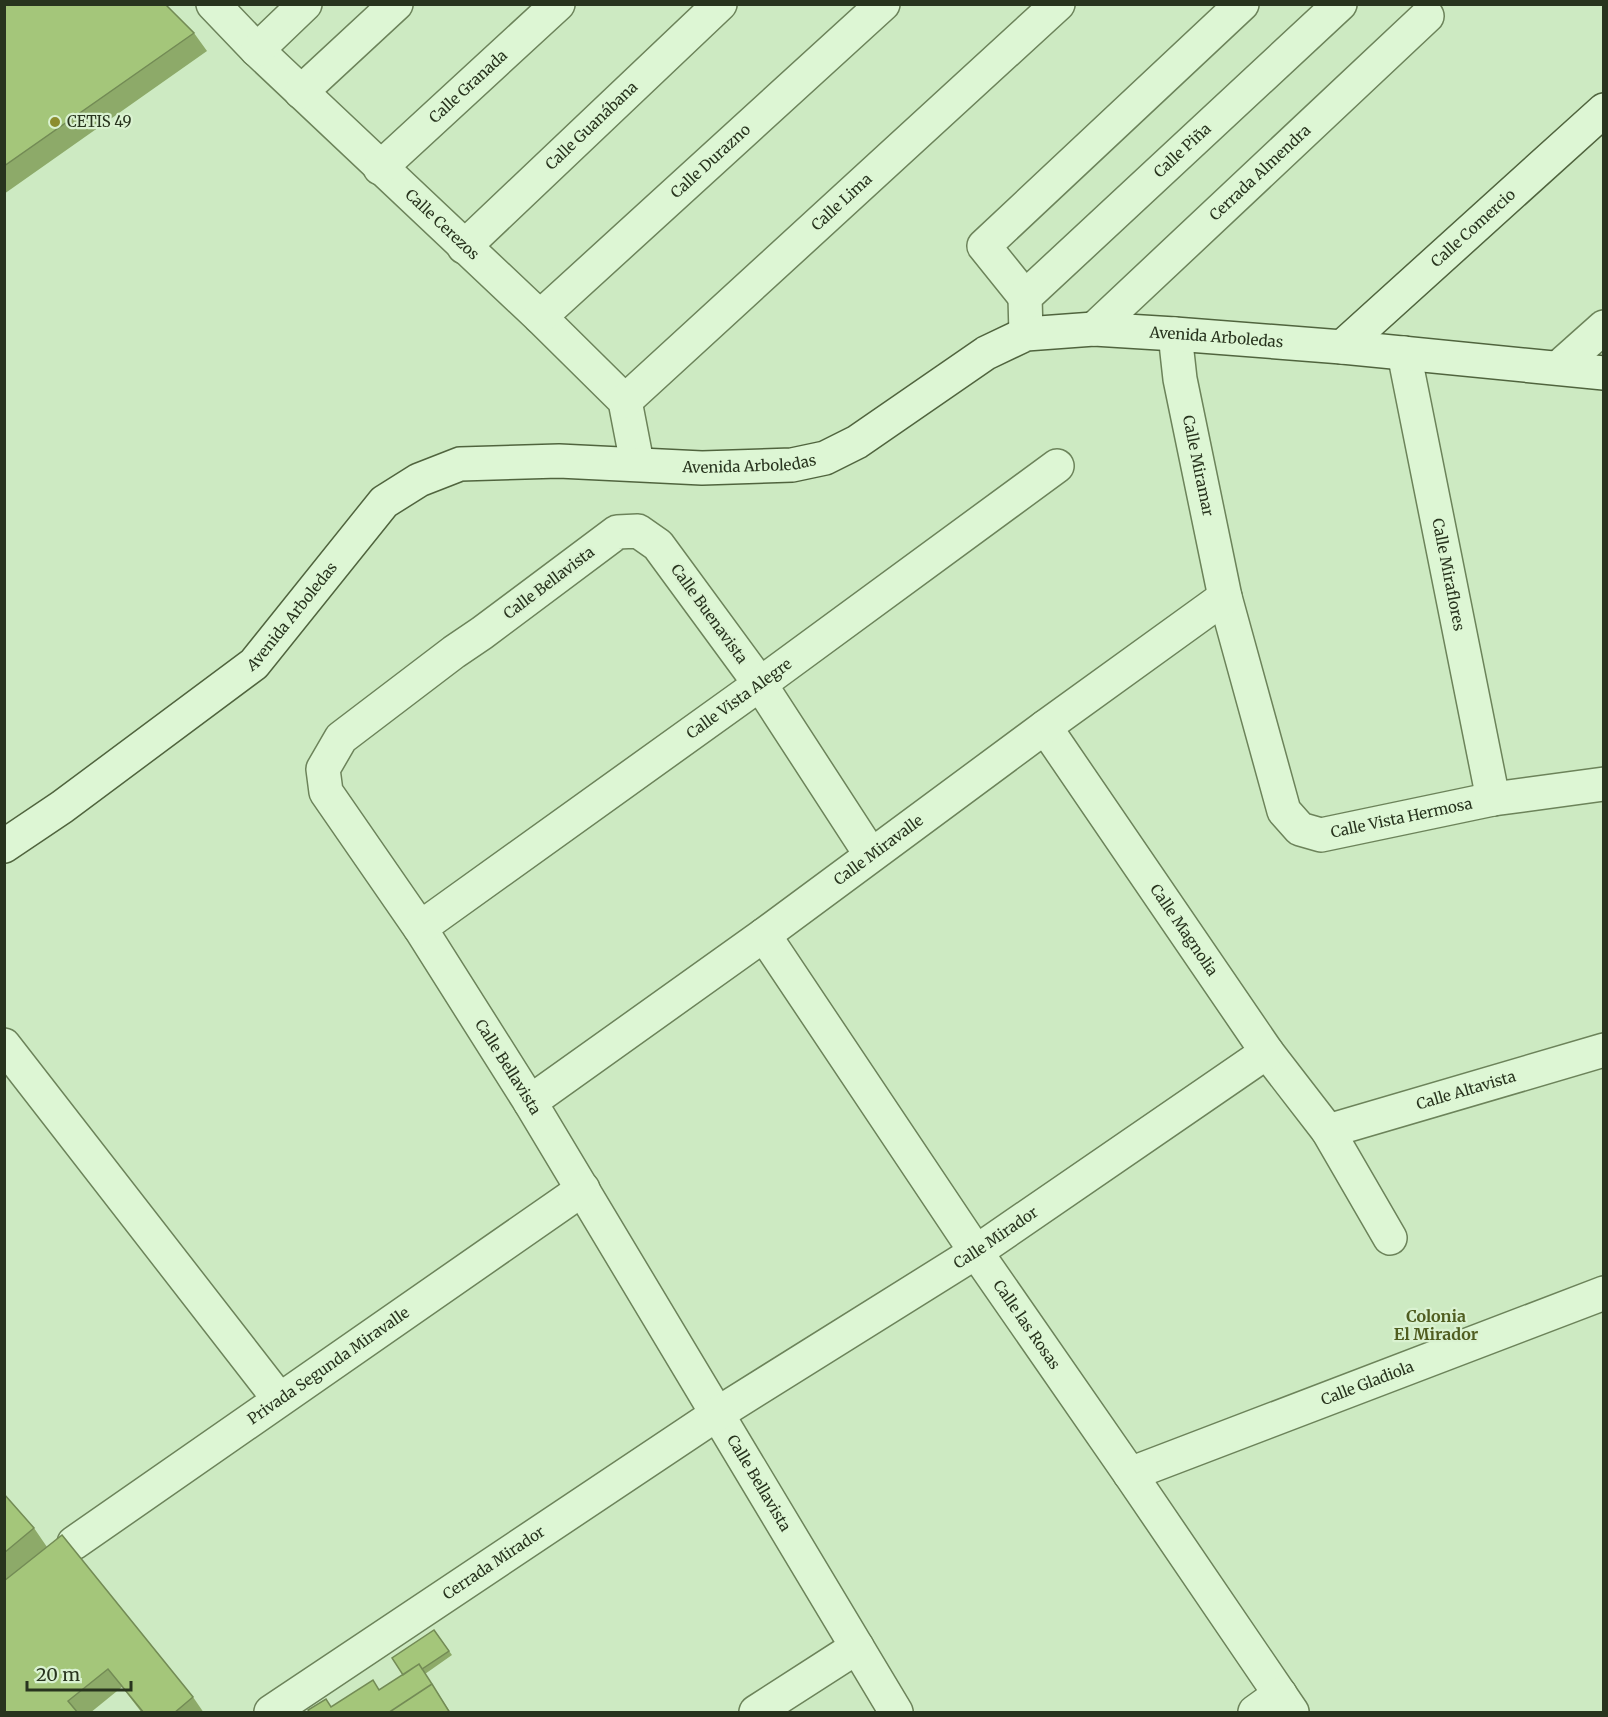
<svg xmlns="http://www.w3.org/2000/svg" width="1608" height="1717" font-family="Merriweather,serif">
<rect width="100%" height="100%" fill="#cdeac2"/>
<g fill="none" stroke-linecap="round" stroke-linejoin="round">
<g stroke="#6c835a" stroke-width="36">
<g id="street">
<path id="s1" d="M213 4 257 50 540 317 625 401 637 463"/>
<path d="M257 50 305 4"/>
<path d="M301 92 396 4"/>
<path id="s2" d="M380 168 558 4"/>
<path id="s3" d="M464 247 720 4"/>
<path d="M1025 297 984 246 1242 4"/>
<path id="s4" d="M540 317 883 4"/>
<path id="s5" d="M1094 329 1427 16"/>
<path id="s6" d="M1026 334 1025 297 1340 4"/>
<path id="s7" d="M1175 334 1180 379 1225 597 1284 811 1300 829 1321 835 1493 799 1604 784"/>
<path id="s8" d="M1404 353 1493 799"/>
<path d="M1558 368 1604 327"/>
<path id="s9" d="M625 401 1058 4"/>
<path id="s10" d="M1045 727 1267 1052 1328 1131 1390 1238"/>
<path id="s11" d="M871 855 760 684 658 545 638 531 617 532 482 633 454 652 341 738 323 769 326 792 420 928 530 1102 896 1712"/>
<path id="s12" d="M420 928 760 684 1057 466"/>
<path id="s13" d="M764 935 976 1252 1130 1474 1292 1712"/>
<path d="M4 1045 279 1399"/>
<path id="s14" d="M530 1102 764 935 1045 727 1225 597"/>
<path id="s15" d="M1328 1131 1604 1050"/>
<path id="s16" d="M1130 1474 1604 1293"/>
<path id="s17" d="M74 1543 583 1189"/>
<path id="s18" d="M271 1712 717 1414 976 1252 1267 1052"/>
<path d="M756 1712 857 1647"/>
<path d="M1255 1712 1280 1694"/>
</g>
</g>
<g stroke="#50643e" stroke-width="36">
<g id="secondary">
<path id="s19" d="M1342 347 1604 110"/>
<path id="s20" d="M4 846 62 807 254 664 384 502 419 480 460 464 559 461 702 468 792 465 825 458 857 442 986 353 1026 334 1094 329 1175 334 1342 347 1604 373"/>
</g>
</g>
<use href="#street" stroke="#ddf6d4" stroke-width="33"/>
<use href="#secondary" stroke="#ddf6d4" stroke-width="33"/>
</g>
<path fill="#8daa69" d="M4 4 194 33 207 51 4 194Z
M4 1494 34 1528 47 1547 193 1697 204 1713H142L122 1687 90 1713H4Z
M434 1630 452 1655 425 1674 451 1713 331 1707 379 1690 403 1675Z"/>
<path fill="#a4c67a" stroke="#738b55" stroke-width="1.5" d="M4 4H165L194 33 4 166Z
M4 1494 34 1528 4 1553Z
M62 1535 193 1697 174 1713H144L108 1669 68 1701 78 1713H4V1581Z
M434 1630 449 1651 422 1669 419 1664 403 1675 392 1658Z
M419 1664 432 1684 388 1713H310L308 1710 326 1699 331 1707 373 1680 379 1690Z
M432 1684 450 1713H388Z"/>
<circle fill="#8c8d2f" stroke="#daf2d1" stroke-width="2" cx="55" cy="122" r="6"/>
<g text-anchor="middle" stroke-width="4.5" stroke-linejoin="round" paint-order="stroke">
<g font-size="15" fill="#28341e" stroke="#daf2d1">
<text dy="5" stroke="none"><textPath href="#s2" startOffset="120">Calle Granada</textPath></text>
<text dy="5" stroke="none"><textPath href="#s3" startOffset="176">Calle Guanábana</textPath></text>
<text dy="5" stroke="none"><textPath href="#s6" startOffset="252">Calle Piña</textPath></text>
<text dy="5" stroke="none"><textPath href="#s4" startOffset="231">Calle Durazno</textPath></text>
<text dy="5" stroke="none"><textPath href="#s5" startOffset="228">Cerrada Almendra</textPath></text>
<text dy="5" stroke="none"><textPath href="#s9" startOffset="294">Calle Lima</textPath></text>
<text dy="5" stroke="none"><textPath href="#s1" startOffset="318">Calle Cerezos</textPath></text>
<text dy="5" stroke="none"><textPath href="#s19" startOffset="177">Calle Comercio</textPath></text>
<text dy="5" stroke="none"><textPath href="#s20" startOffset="1396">Avenida Arboledas</textPath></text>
<text dy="5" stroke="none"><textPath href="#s20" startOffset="892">Avenida Arboledas</textPath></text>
<text dy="5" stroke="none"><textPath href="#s7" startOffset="134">Calle Miramar</textPath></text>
<text dy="5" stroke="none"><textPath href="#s8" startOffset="226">Calle Miraflores</textPath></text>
<text transform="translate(549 583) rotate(-37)" y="5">Calle Bellavista</text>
<text transform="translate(709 614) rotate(54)" y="5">Calle Buenavista</text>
<text dy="5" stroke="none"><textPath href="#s20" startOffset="370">Avenida Arboledas</textPath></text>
<text dy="5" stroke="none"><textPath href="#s12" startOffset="393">Calle Vista Alegre</textPath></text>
<text dy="5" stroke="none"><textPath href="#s7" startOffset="618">Calle Vista Hermosa</textPath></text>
<text dy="5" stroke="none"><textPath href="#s14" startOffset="430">Calle Miravalle</textPath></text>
<text dy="5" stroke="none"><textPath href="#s10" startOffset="246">Calle Magnolia</textPath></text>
<text dy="5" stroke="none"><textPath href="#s11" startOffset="1155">Calle Bellavista</textPath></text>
<text dy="5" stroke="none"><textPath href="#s15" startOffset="144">Calle Altavista</textPath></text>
<text dy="5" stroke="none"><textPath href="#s18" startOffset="866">Calle Mirador</textPath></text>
<text dy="5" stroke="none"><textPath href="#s13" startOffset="470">Calle las Rosas</textPath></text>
<text dy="5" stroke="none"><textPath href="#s17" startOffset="310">Privada Segunda Miravalle</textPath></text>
<text dy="5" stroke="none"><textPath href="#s16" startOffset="254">Calle Gladiola</textPath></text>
<text dy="5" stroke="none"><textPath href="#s11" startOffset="1641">Calle Bellavista</textPath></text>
<text dy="5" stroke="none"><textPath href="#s18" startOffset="268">Cerrada Mirador</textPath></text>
</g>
<g font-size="15" fill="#28341e" stroke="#daf2d1" text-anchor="start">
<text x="67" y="127">CETIS 49</text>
</g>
<g font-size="16" font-weight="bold" fill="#4f5d20" stroke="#daf2d1">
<text x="1436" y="1322">Colonia<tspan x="1436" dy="18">El Mirador</tspan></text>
</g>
</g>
<rect width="1608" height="1717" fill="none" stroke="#28341e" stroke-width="12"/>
<path d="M27 1681v9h104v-9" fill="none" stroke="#28341e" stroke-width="3"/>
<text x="36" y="1681" font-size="18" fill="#28341e" stroke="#daf2d1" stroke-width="4.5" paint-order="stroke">20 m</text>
</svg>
